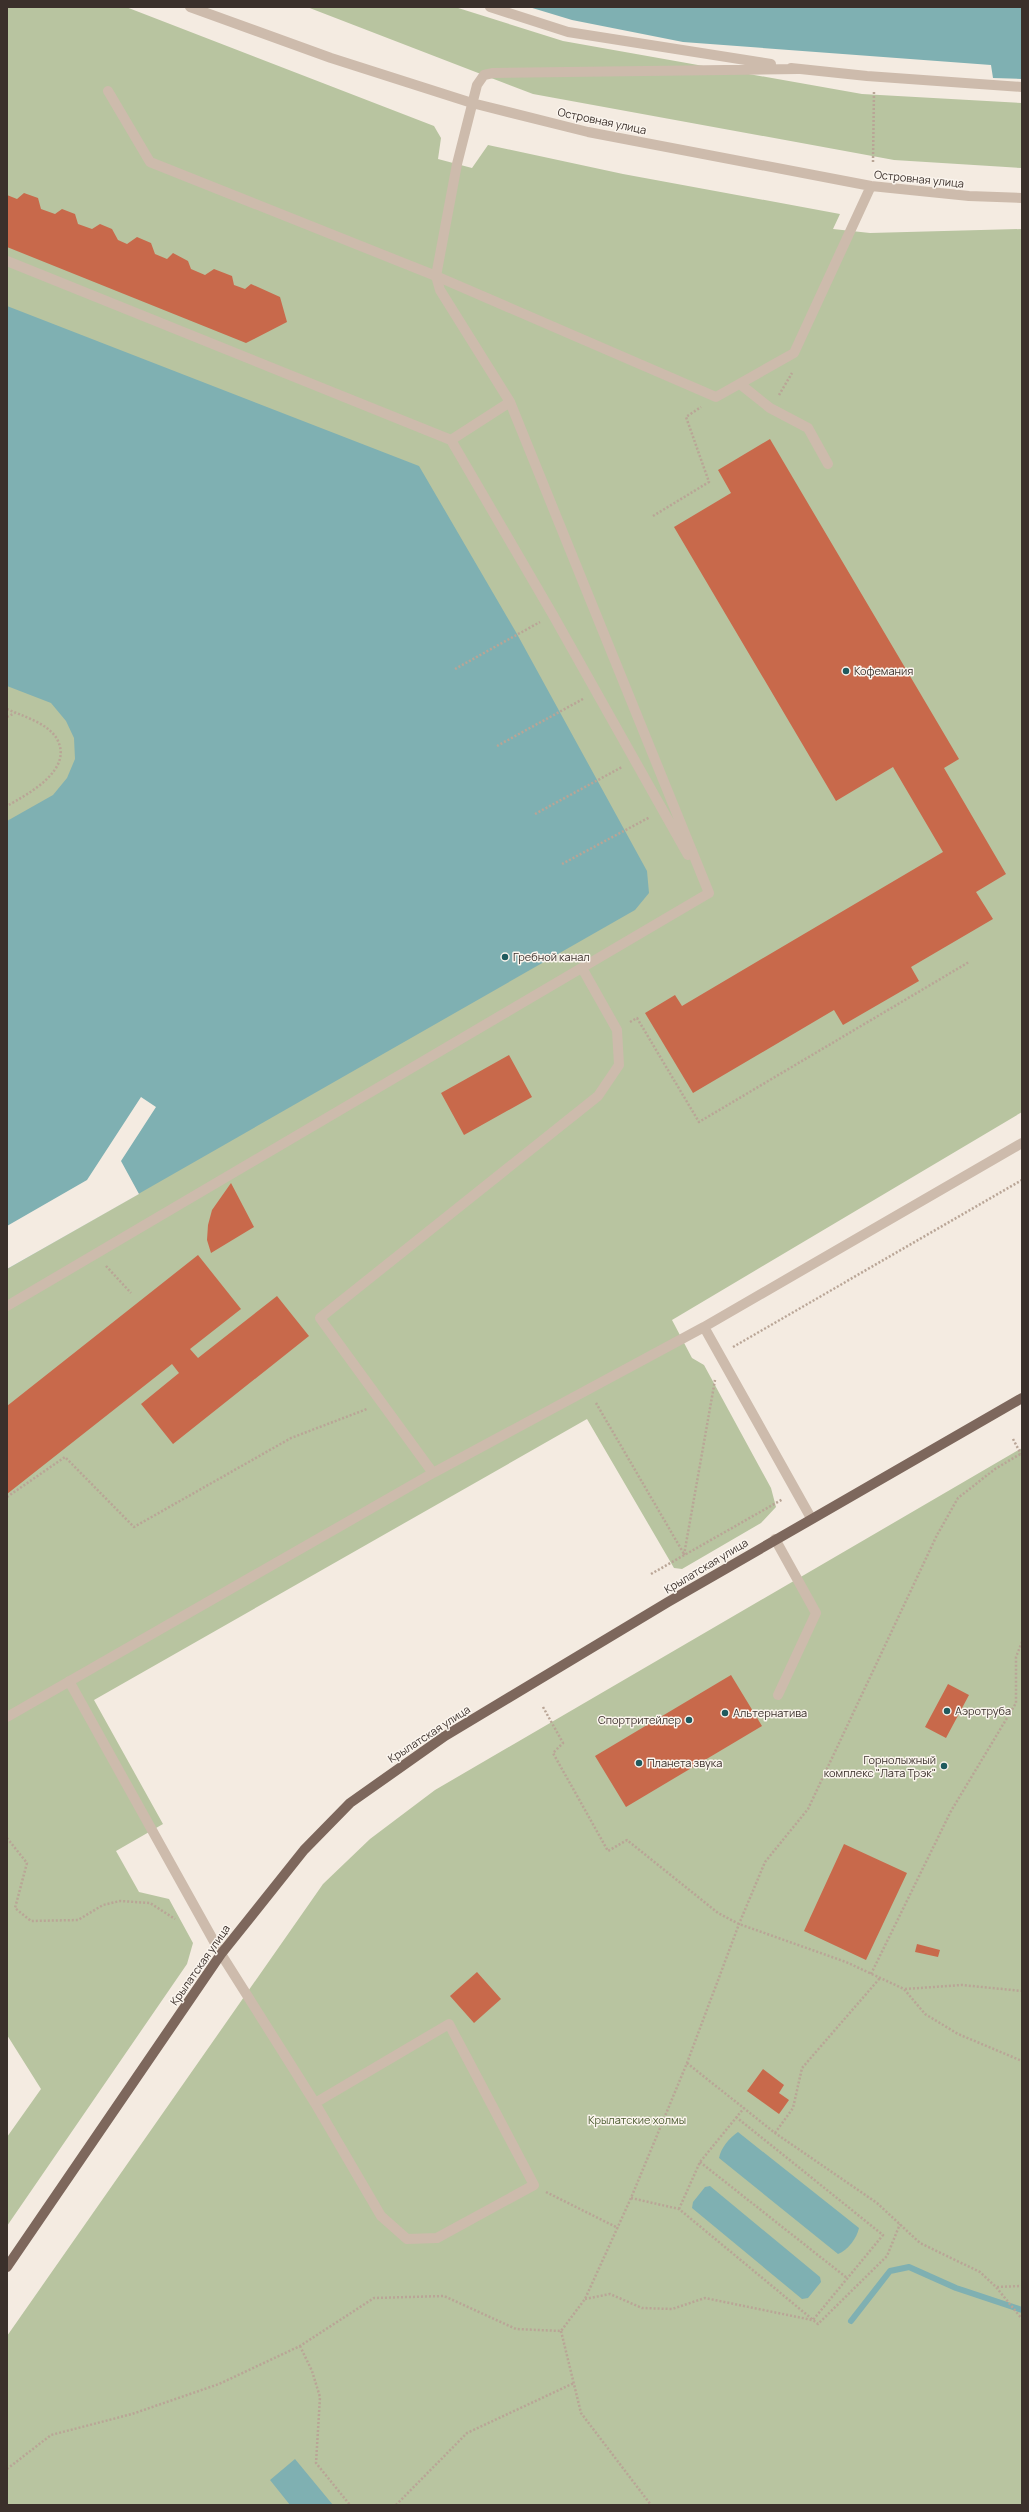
<svg xmlns="http://www.w3.org/2000/svg" width="1029" height="2512" font-family="Manrope,sans-serif">
<rect width="100%" height="100%" fill="#f4ebe1"/>
<path fill="#b8c4a0" d="M7 7H126L434 126 441 138 438 159 472 168 488 145 623 174 840 214 833 229 870 233 1022 229V1112L672 1320 692 1358 704 1365 771 1488 776 1507 761 1523 682 1569 674 1568 587 1419 94 1700 163 1824 116 1851 139 1892 169 1899 193 1943 187 1964 7 2226V2137L41 2089 7 2035Z
M307 7H455L563 41 862 94 1022 103V168L894 160 533 94Z
M1022 1448V2505H7V2336L323 1884 370 1839 435 1790Z"/>
<path fill="#7fb0b2" d="M529 7H1022V79L993 78 991 65 683 42 572 20Z
M7 306 419 466 517 634 647 871 649 893 635 910 7 1269V821L53 795 67 778 75 759 74 738 66 721 51 703 7 686Z
M738 2132 859 2228C857 2238 848 2250 838 2254L719 2158C721 2148 729 2138 738 2132Z
M710 2186 820 2277 821 2282 808 2298 802 2299 692 2208 693 2202 705 2187Z
M295 2459 333 2505H290L270 2480Z"/>
<path fill="#f4ebe1" d="M141 1097 156 1107 121 1161 139 1194 7 1269V1226L87 1180Z"/>
<g fill="none" stroke-linecap="round" stroke-linejoin="round">
<path stroke="#7fb0b2" stroke-width="6" d="M851 2321 890 2271 909 2267 956 2288 1022 2310"/>
</g>
<path fill="#c8694b" d="M24 193 38 198 41 209 55 214 62 209 75 214 78 224 92 229 100 224 112 229 118 240 127 244 137 237 151 243 155 254 167 259 173 253 188 261 191 269 205 275 214 269 232 276 234 285 245 289 251 284 280 297 287 322 246 343 7 247V195L17 199Z
M770 439 959 759 944 768 1006 874 976 892 993 919 911 967 919 981 843 1025 834 1010 693 1093 645 1013 675 995 682 1006 943 852 893 767 836 801 674 527 731 493 718 470Z
M509 1055 532 1097 464 1135 441 1093Z
M231 1183 254 1227 211 1253 207 1240 208 1225 212 1210Z
M198 1255 241 1309 190 1349 198 1358 277 1296 309 1336 173 1444 141 1404 179 1373 172 1364 7 1494V1406Z
M731 1675 762 1726 626 1807 595 1756Z
M948 1684 969 1695 946 1738 925 1727Z
M844 1844 907 1873 866 1960 804 1931Z
M917 1944 940 1950 938 1957 915 1952Z
M477 1972 501 1999 474 2023 450 1996Z
M763 2069 784 2085 779 2093 789 2100 779 2114 747 2091Z"/>
<g fill="none" stroke-linecap="round" stroke-linejoin="round">
<path stroke="#b9a596" stroke-width="2.5" stroke-dasharray="2 2" stroke-linecap="butt" d="M873 162 874 91
M779 395 792 373
M653 516 709 482 686 417 701 407
M455 669 540 622
M7 709C22 716 48 723 57 739 74 770 28 794 7 806
M7 717 15 713
M497 746 583 699
M535 814 622 767
M562 864 650 817
M630 1022 637 1018 699 1122 969 962
M106 1266 131 1293
M733 1347 1022 1180
M596 1403 684 1554
M1013 1439 1021 1454
M7 1497 65 1457 134 1527 291 1438 367 1409
M684 1555 715 1380
M651 1574 783 1499
M543 1707 563 1743 553 1753 608 1851 627 1840 718 1913 739 1924 846 1962 904 1989 925 2014 958 2034 1022 2061
M7 1838 27 1863 15 1908 31 1921 78 1920 103 1905 120 1901 150 1903 175 1919
M871 1974 951 1811 1016 1703V1657L1022 1642
M905 1989 962 1985 1022 1991
M687 2063 775 2133 877 2203 920 2243 980 2272 996 2287 1022 2319
M736 2117 883 2235 813 2320
M775 2133 793 2108 802 2068 880 1978
M700 2162 847 2278
M546 2192 618 2228
M631 2198 679 2209 818 2324 887 2256 900 2224
M679 2209 700 2162 744 2108
M997 2287 1022 2286
M585 2299 610 2294 642 2308 672 2309 705 2298 812 2320
M561 2331 581 2413 651 2505
M300 2346 312 2371 320 2397 316 2463 350 2505
M7 2469 51 2435 132 2414 219 2384 300 2346 374 2298 444 2296 516 2329 561 2331 585 2299 631 2198 687 2063 739 1924 765 1862 808 1809 937 1535 958 1498 995 1469 1022 1453
M396 2505 467 2433 574 2383"/>
<path stroke="#cdbbac" stroke-width="10" d="M190 7 331 58 472 103 588 132 871 186 969 196 1022 198
M490 7 568 32 771 64
M791 68 867 76 1022 87
M108 91 150 162 436 276 716 397 794 353 871 186
M7 261 451 440
M740 384 770 408 808 428 828 464
M510 402 451 440 553 615 688 855
M709 893 510 402 440 290 436 276 457 164 477 85 484 75 493 73 798 69
M7 1306 709 893
M704 1327 811 1518
M433 1473 320 1318 598 1096 619 1065 617 1030 582 968
M775 1539 816 1613 778 1695
M69 1681 221 1954 315 2103 449 2024 534 2185 437 2238 407 2239 381 2216 315 2103
M7 1717 433 1473 704 1327 1022 1143"/>
<path stroke="#7d675c" stroke-width="10" d="M7 2267 221 1954 304 1850 350 1803 445 1736 668 1602 1022 1398"/>
</g>
<g fill="#1f5a5e" stroke="#fbf5ee" stroke-width="1.5">
<circle cx="846" cy="671" r="4"/>
<circle cx="505" cy="957" r="4"/>
<circle cx="947" cy="1711" r="4"/>
<circle cx="725" cy="1713" r="4"/>
<circle cx="689" cy="1720" r="4"/>
<circle cx="639" cy="1763" r="4"/>
<circle cx="944" cy="1766" r="4"/>
</g>
<g text-anchor="middle" stroke-width="3" stroke-linejoin="round" paint-order="stroke">
<g font-size="11" fill="#3b302b" stroke="#fbf5ee">
<text transform="translate(602 121) rotate(12)" y="4">Островная улица</text>
<text transform="translate(919 179) rotate(6)" y="4">Островная улица</text>
<text transform="translate(706 1566) rotate(-31)" y="4">Крылатская улица</text>
<text transform="translate(429 1734) rotate(-33)" y="4">Крылатская улица</text>
<text transform="translate(200 1965) rotate(-55)" y="4">Крылатская улица</text>
</g>
<g font-size="11" fill="#3b302b" stroke="#fbf5ee" text-anchor="start">
<text x="854" y="675">Кофемания</text>
<text x="513" y="961">Гребной канал</text>
<text x="955" y="1715">Аэротруба</text>
<text x="733" y="1717">Альтернатива</text>
<text x="681" y="1724" text-anchor="end">Спортритейлер</text>
<text x="936" y="1764" text-anchor="end">Горнолыжный<tspan x="936" dy="13">комплекс "Лата Трэк"</tspan></text>
<text x="647" y="1767">Планета звука</text>
</g>
<g font-size="11" fill="#4a5a2e" stroke="#fbf5ee">
<text x="637" y="2124">Крылатские холмы</text>
</g>
</g>
<rect width="1029" height="2512" fill="none" stroke="#3b302b" stroke-width="16"/>
</svg>
